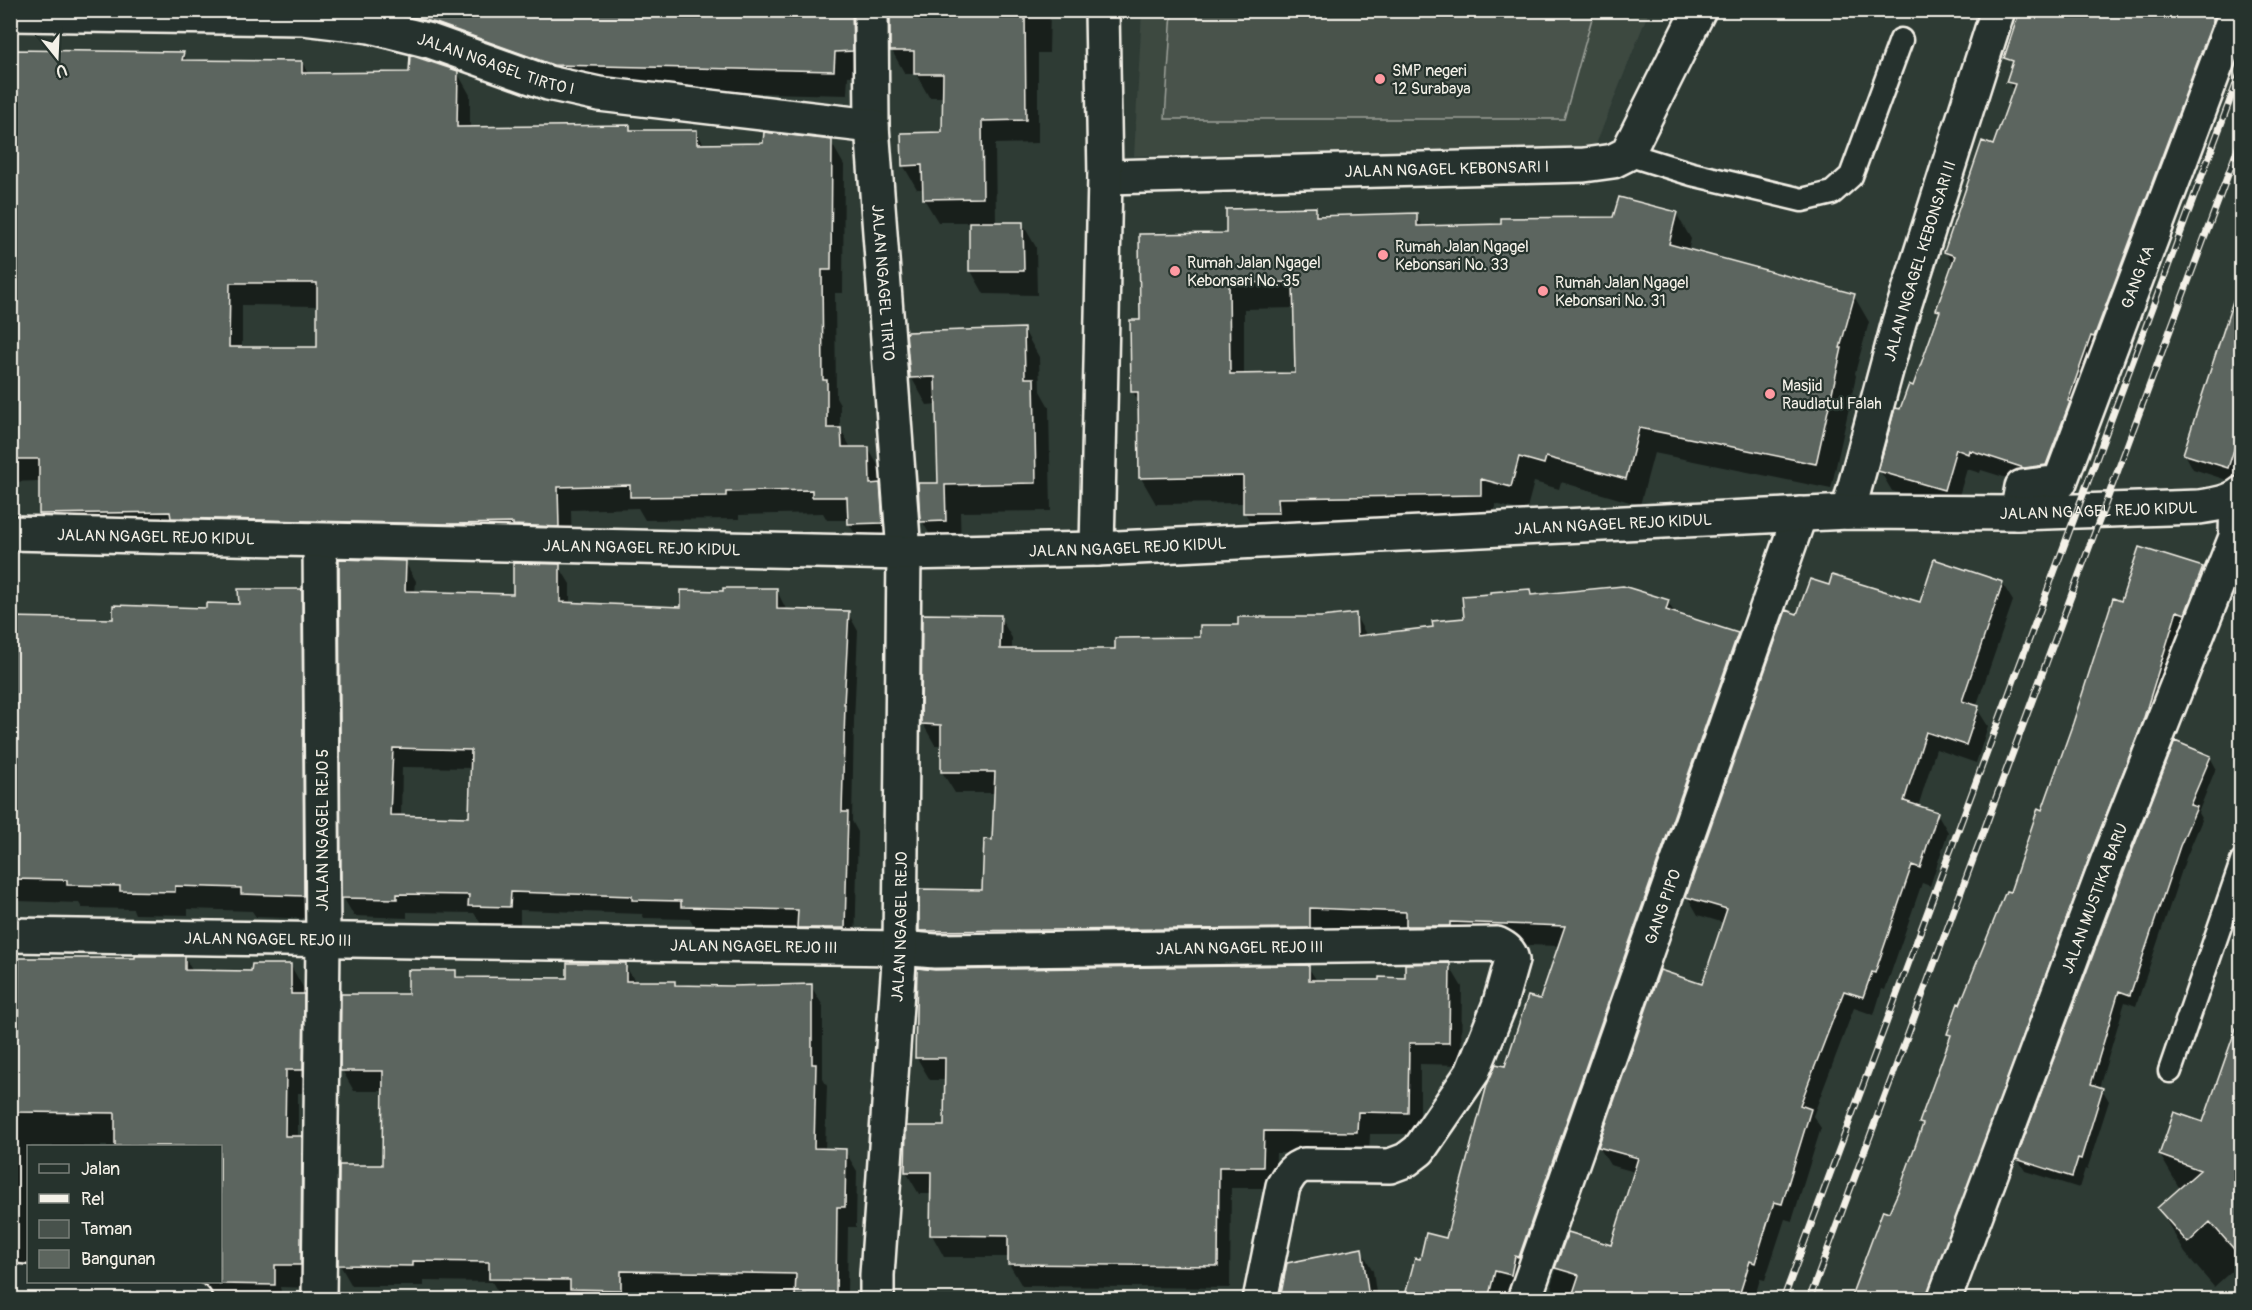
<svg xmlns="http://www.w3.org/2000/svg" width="2252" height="1310" font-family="Pangolin,sans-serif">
<rect width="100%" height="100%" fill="#2e3b34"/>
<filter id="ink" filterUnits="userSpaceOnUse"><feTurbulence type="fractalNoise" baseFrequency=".0167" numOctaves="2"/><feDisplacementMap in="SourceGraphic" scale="12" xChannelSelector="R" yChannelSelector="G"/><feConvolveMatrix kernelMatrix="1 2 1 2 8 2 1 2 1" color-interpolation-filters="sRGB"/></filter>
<g filter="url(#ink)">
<path fill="#3c4841" d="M1142 11H1649L1595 147 1134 156Z"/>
<path fill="#48524c" stroke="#9ea29a" stroke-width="1.5" d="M1172 11V10L1594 11 1564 119H1165Z"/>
<path fill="#0007" fill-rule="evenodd" d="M344 10H1050L1049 53H1038V143L995 144 996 223H1022L1036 247 1037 295 984 294 971 271 970 222H938L924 199V189H917L903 165 944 134V97H929L916 74H905L892 51 891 16 886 15 865 75 848 76 847 95 568 88Z
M2033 10H2233L2057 485 2036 487 1981 470 1980 473 1967 469 1955 509 1892 491 1880 471 1901 411 1914 388 1940 314 1938 310 1953 265 1946 252 1994 147 2014 91 2008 81Z
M10 46H14L18 52 144 51 145 53H183L187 61 301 60 309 75 457 72 470 95V128L629 127 632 131 697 132 704 145 831 142 844 165 843 293H835L836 398 840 405V428L851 448H868L882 472V490L893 508 895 546 863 547 849 524V520H827L823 513 739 515V519L645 520 638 508 571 510 572 549 54 537 41 513 40 481 10 482ZM242 305 318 306V348L242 349Z
M1315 209 1320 217 1416 215 1423 227 1502 225 1676 213 1691 239 1688 251 1854 296 1869 322 1855 373 1856 376 1831 489 1654 453 1640 505 1561 482 1559 489 1534 482 1526 512 1495 504V521L1260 539 1245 513V503L1156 504 1141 478 1140 404 1133 392 1142 321 1227 235ZM1295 308 1297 375 1244 376V309Z
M2242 286V466L2236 483 2193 469 2185 454 2230 309 2233 310Z
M1024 330 1039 357 1040 391 1049 407 1051 511 960 512 961 548 938 549 922 521 939 484 938 404 927 405 911 377Z
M405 562 416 581 415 593 515 595 559 566 570 584V604L682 608 725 592 776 589 787 611 848 613 858 631 854 721 852 821 858 832 855 947 809 946 799 928 693 925 690 919 644 918 642 914 520 910V925L481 924 474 913 407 912V918L354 916 343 897ZM402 767 472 768 471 819 401 817Z
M2202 568 2214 588 1942 1300H1851L1884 1212 1890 1214 1923 1128 1921 1123 1951 1038 1949 1034 2011 894 2122 603Z
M2002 583 2013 601 1976 707 1988 726 1976 763 1936 749 1918 807 1937 813 1948 832 1930 886 1922 883 1885 990 1882 989 1874 1015 1854 1008 1813 1116 1821 1128 1792 1221 1785 1219 1765 1280 1760 1279 1754 1300H1559L1551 1285 1569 1234 1612 1247 1635 1172 1610 1165 1599 1147 1703 985 1724 923 1698 915 1687 896 1798 616 1830 587 1921 604Z
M301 590 314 613 316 919 256 917 252 911 188 909V915L135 914 133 909 82 908 79 903 17 901V911L10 910V619L114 621 240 605Z
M1530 590 1533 596 1668 602 1675 614 1737 635 1750 656 1525 1296 1507 1292 1505 1300H1405L1416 1259 1421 1261 1448 1240 1506 1068 1540 1001 1560 946 1462 943 1411 933 1322 929 1321 949 933 952 920 930 984 892 994 841 995 793H955L942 772V745H935L923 724 1000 617 1012 638V650H1117L1202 638 1239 626 1355 615 1367 636 1434 629 1465 620Z
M2210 757 2216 768 2198 813 2202 820 2186 858 2136 1006 2125 1002 2099 1088 2102 1089 2109 1101 2087 1170 2085 1169 2079 1188 2025 1171 2018 1159Z
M185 958 193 972 253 973 291 966 304 989V998L316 1019 315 1093H298V1137H301L315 1161 313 1288 280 1287 283 1300H169L60 1282H220V1146H28V1275H10V959Z
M625 965 636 983H674L676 987 811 986 823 1006V1079L827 1086 825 1150 845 1151 857 1171 856 1227H848L847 1296 636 1291V1300H510L502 1299 492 1282 424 1281V1286H352L340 1265 383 1167 384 1091H354L342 1070 409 996 455 972 459 979 569 980Z
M1449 965 1462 987 1461 1065 1420 1064V1134H1370L1369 1154 1276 1153 1275 1188H1231L1230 1288 1022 1286 1009 1264V1257H944L932 1235V1194H919L906 1172 946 1127V1080H930L917 1058 935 971 1308 967 1317 981 1380 982 1406 979Z
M2242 1018V1271L2237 1266 2214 1287 2185 1253 2159 1208 2180 1189 2160 1155 2204 1124Z
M1361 1250 1373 1271 1377 1300H1282L1290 1264Z"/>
<path fill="#5c655e" stroke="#f4f1e8" stroke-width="1.5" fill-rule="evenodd" d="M411 10H852L853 51 835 52 834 71 553 65 436 23 411 17Z
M890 10H1025L1026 120 982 121 983 198 923 199 922 165 902 166 901 133 942 132 943 74H914V51H890Z
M2020 10H2217L2094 337 2091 336 2068 401 2070 402 2046 465 2024 468 1969 450 1968 454 1956 449 1944 490 1878 471 1895 408 1900 409 1909 384 1913 386 1940 311 1936 310 1955 256 1944 252 1982 141 1993 145 2015 84 2006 82 2013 61 2004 58Z
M10 50 184 52 182 60 302 61V73L409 72 410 55 458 71 457 127 630 125V130H697V144L763 143 764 132 832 140 831 270H822L823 380H827V428H841L842 447H869L870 484 880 483 883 523 848 524 847 497H812V490L726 492V496L630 497V485L558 487 559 527 513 525V523L451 524 171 518 170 512 39 514V459H10ZM230 283H317V347H229Z
M1619 197 1677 212 1669 244 1855 294 1840 348H1842L1816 464 1639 428 1626 479 1546 457 1544 464 1519 457 1511 487 1481 479V495L1278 498 1279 513H1243V476L1139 478 1138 392H1131L1130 320H1140L1139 234 1226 233V209L1316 207V216L1417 213V226L1501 224V218L1613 217ZM1293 282 1295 373 1230 374 1229 283Z
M969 222H1023L1024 271H969Z
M2235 295 2241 297V428L2228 468 2183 454Z
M1024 328 1025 378H1034L1036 483 945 485 946 521 920 522 918 483H938L935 377 910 378 906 332Z
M2139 547 2203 567 2185 614 2177 611 2141 727 2091 853 1926 1299H1850L1883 1210 1889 1212 1900 1188 1923 1124 1919 1123 1951 1035 1947 1034 1958 1003 1960 1004 2006 891 2010 892 2038 808 2042 810 2073 723 2113 598 2121 601Z
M339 559 406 561 405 591 513 594V563L560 564V602L681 607V590L723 591V588H777V609L849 611 844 704H845L842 812H848L845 928H797L798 910 681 907V901L632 900V896L511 892 510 907 468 906 469 895 397 894V899L341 898ZM393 748 471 750 469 817 390 815Z
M1934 559 2003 582 1962 701 1979 706 1966 745 1926 732 1904 801 1938 812 1920 868 1912 865 1875 973 1872 972 1863 997 1844 991 1800 1105 1811 1109 1782 1204 1774 1202 1755 1263 1750 1261 1738 1299H1571L1579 1275 1555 1268 1568 1232 1611 1245 1638 1158 1598 1147 1660 970 1702 984 1727 909 1686 897 1786 610 1797 614 1810 579 1829 585 1832 575 1920 602Z
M1623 586 1669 600 1666 610 1738 633 1519 1257 1515 1256 1511 1275 1495 1271 1488 1299H1404L1415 1258 1420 1259 1426 1233 1446 1238 1487 1085 1496 1064 1505 1066 1528 996 1540 999 1565 926 1450 922V926H1406V912L1310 908V928L919 931V889L982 890 984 839 992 840 995 772H941V725L921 724 922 614 1001 615 1000 649H1115V638L1200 637V625H1238V617H1321L1356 613 1357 636 1433 627 1432 621 1464 618 1462 596 1490 594V592L1530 589 1531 595Z
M238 589H302L304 896 241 894V888L175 886V892L120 891V886L67 885V880L10 879 13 705H10V617L113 619V605L206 608V603L239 604Z
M2175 741 2211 756 2190 805 2197 807 2180 846 2130 995 2119 991 2091 1084 2103 1088 2081 1159 2078 1158 2072 1177 2016 1159 2126 867Z
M135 956H185V970L251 971 252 964H291V994H304L303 1070H286L285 1136H302L301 1265H275V1285L220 1284V1146H115V1113L10 1112V1037H18L19 958H135Z
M567 963H626V981H675V985L732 986 812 984V1064H816L814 1148 846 1149 845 1207H837L836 1296H795L796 1274 621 1271V1290L570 1289V1280L489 1279V1262L413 1261V1266L338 1265 339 1165H382L383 1071H340L341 994H408V970H456V977L567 978Z
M1450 963 1449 1043H1409L1408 1113 1358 1112 1357 1132 1264 1131 1263 1167H1219L1218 1266 1008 1264V1236L930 1235 931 1172H905L906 1126H944L945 1058H915L917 968 935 970 1309 965V980H1379V977L1405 978V964Z
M2236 1028H2241V1257L2210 1222 2188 1243 2157 1208 2200 1170 2159 1155 2174 1112 2203 1122Z
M1362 1248 1369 1299H1280L1287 1263Z"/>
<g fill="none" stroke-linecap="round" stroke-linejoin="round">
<g stroke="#f4f1e8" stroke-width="27">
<path id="service" d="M1627 154 1692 174 1802 200 1832 193 1851 176 1901 40
M2170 1071 2242 862"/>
</g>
<g stroke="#f4f1e8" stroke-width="38">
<g id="minor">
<path id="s1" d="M871 10 872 126 904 553"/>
<path id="s2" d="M10 14 303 18 370 26 430 41 548 83 599 94 872 126"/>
<path id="s3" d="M1105 177 1584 165 1613 161 1627 154 1699 10"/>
<path id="s4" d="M1848 512 1899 322 1998 10"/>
<path id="s5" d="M2017 513 2022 487 2060 482 2237 10"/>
<path d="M1097 549 1105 177 1102 10"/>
<path id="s6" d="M10 935 900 948 935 951 1497 944C1505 948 1510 951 1512 960L1499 1006 1472 1073 1419 1150 1406 1160 1390 1166 1304 1165C1292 1169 1289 1176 1283 1186L1260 1300"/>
<path d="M10 1281 195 1300"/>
<path d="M319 1300 323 940 320 541"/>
<path id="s7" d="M1524 1300 1800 514"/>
<path id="s8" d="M1944 1300 2108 860 2236 537 2237 497"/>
</g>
</g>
<g stroke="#f4f1e8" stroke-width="38">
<g id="tertiary">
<path id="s9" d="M877 1300V1275L900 948 904 553"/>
</g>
</g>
<g stroke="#f4f1e8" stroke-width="38">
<g id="secondary">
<path id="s10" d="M10 533 904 553 1097 549 1848 512 2017 513 2199 507C2213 505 2230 503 2242 493"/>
</g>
</g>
<use href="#service" stroke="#26332d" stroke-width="22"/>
<use href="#minor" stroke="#26332d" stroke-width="33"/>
<use href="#tertiary" stroke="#26332d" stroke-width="33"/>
<use href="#secondary" stroke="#26332d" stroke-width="33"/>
<g stroke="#f4f1e8" stroke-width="7">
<path id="rail" d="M1783 1300 2242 68
M1809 1300 2242 137"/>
</g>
<use href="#rail" stroke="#26332d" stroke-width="4.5" stroke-dasharray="14" stroke-linecap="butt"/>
</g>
</g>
<g fill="#ff9aa2" stroke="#26332d" stroke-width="2">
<circle cx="1380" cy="79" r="6"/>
<circle cx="1383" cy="255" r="6"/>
<circle cx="1175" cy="271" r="6"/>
<circle cx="1543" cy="291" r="6"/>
<circle cx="1770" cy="394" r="6"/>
</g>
<g text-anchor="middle" stroke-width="4.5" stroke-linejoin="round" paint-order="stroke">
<g font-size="16" fill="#f4f1e8" stroke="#26332d">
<text dy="6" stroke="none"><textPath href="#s2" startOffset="492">JALAN NGAGEL TIRTO I</textPath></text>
<text dy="6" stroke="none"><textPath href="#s3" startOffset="342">JALAN NGAGEL KEBONSARI I</textPath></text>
<text dy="6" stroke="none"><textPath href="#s4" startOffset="261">JALAN NGAGEL KEBONSARI II</textPath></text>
<text dy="6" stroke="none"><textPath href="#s5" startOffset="284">GANG KA</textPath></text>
<text dy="6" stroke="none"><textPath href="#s1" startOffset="273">JALAN NGAGEL TIRTO</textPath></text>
<text dy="6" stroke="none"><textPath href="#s10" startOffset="2090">JALAN NGAGEL REJO KIDUL</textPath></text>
<text dy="6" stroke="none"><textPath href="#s10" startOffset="1604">JALAN NGAGEL REJO KIDUL</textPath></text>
<text dy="6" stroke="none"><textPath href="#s10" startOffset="146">JALAN NGAGEL REJO KIDUL</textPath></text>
<text dy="6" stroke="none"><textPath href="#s10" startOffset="1118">JALAN NGAGEL REJO KIDUL</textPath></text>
<text dy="6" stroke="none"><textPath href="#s10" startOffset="632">JALAN NGAGEL REJO KIDUL</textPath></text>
<text transform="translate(322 830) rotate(-90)" y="6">JALAN NGAGEL REJO 5</text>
<text dy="6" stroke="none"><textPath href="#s8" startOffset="429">JALAN MUSTIKA BARU</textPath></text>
<text dy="6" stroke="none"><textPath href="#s7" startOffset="417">GANG PIPO</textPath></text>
<text dy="6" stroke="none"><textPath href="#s9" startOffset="374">JALAN NGAGEL REJO</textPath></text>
<text dy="6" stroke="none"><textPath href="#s6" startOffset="258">JALAN NGAGEL REJO III</textPath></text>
<text dy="6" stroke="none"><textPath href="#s6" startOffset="744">JALAN NGAGEL REJO III</textPath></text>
<text dy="6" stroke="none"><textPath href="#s6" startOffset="1230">JALAN NGAGEL REJO III</textPath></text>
</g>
<g font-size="16" fill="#f4f1e8" stroke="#26332d" text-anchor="start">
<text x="1392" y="76">SMP negeri<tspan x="1392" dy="18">12 Surabaya</tspan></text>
<text x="1395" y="252">Rumah Jalan Ngagel<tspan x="1395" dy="18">Kebonsari No. 33</tspan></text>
<text x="1187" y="268">Rumah Jalan Ngagel<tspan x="1187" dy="18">Kebonsari No. 35</tspan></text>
<text x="1555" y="288">Rumah Jalan Ngagel<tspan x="1555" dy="18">Kebonsari No. 31</tspan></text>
<text x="1782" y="391">Masjid<tspan x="1782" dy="18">Raudlatul Falah</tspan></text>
</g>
</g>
<rect width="2252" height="1310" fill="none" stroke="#26332d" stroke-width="36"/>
<rect x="18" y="18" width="2216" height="1274" fill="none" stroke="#f4f1e8" stroke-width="2" filter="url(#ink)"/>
<rect x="27" y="1145" width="195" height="138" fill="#26332d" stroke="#787f78" stroke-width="1.5"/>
<rect x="39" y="1164" width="30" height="9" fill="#26332d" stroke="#787f78" stroke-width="1.5"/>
<text x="81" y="1175" font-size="18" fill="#f4f1e8">Jalan</text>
<rect x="39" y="1194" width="30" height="9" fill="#f4f1e8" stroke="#787f78" stroke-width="1.5"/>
<text x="81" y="1205" font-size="18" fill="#f4f1e8">Rel</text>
<rect x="39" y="1220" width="30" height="18" fill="#48524c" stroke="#787f78" stroke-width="1.5"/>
<text x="81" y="1235" font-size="18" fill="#f4f1e8">Taman</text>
<rect x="39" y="1250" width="30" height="18" fill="#5c655e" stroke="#787f78" stroke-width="1.5"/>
<text x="81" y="1265" font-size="18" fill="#f4f1e8">Bangunan</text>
<g transform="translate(57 57) rotate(162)" stroke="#26332d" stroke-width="4.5" paint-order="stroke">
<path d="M0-4.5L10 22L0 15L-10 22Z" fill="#f4f1e8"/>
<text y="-9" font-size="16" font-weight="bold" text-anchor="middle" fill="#f4f1e8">U</text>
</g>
</svg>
